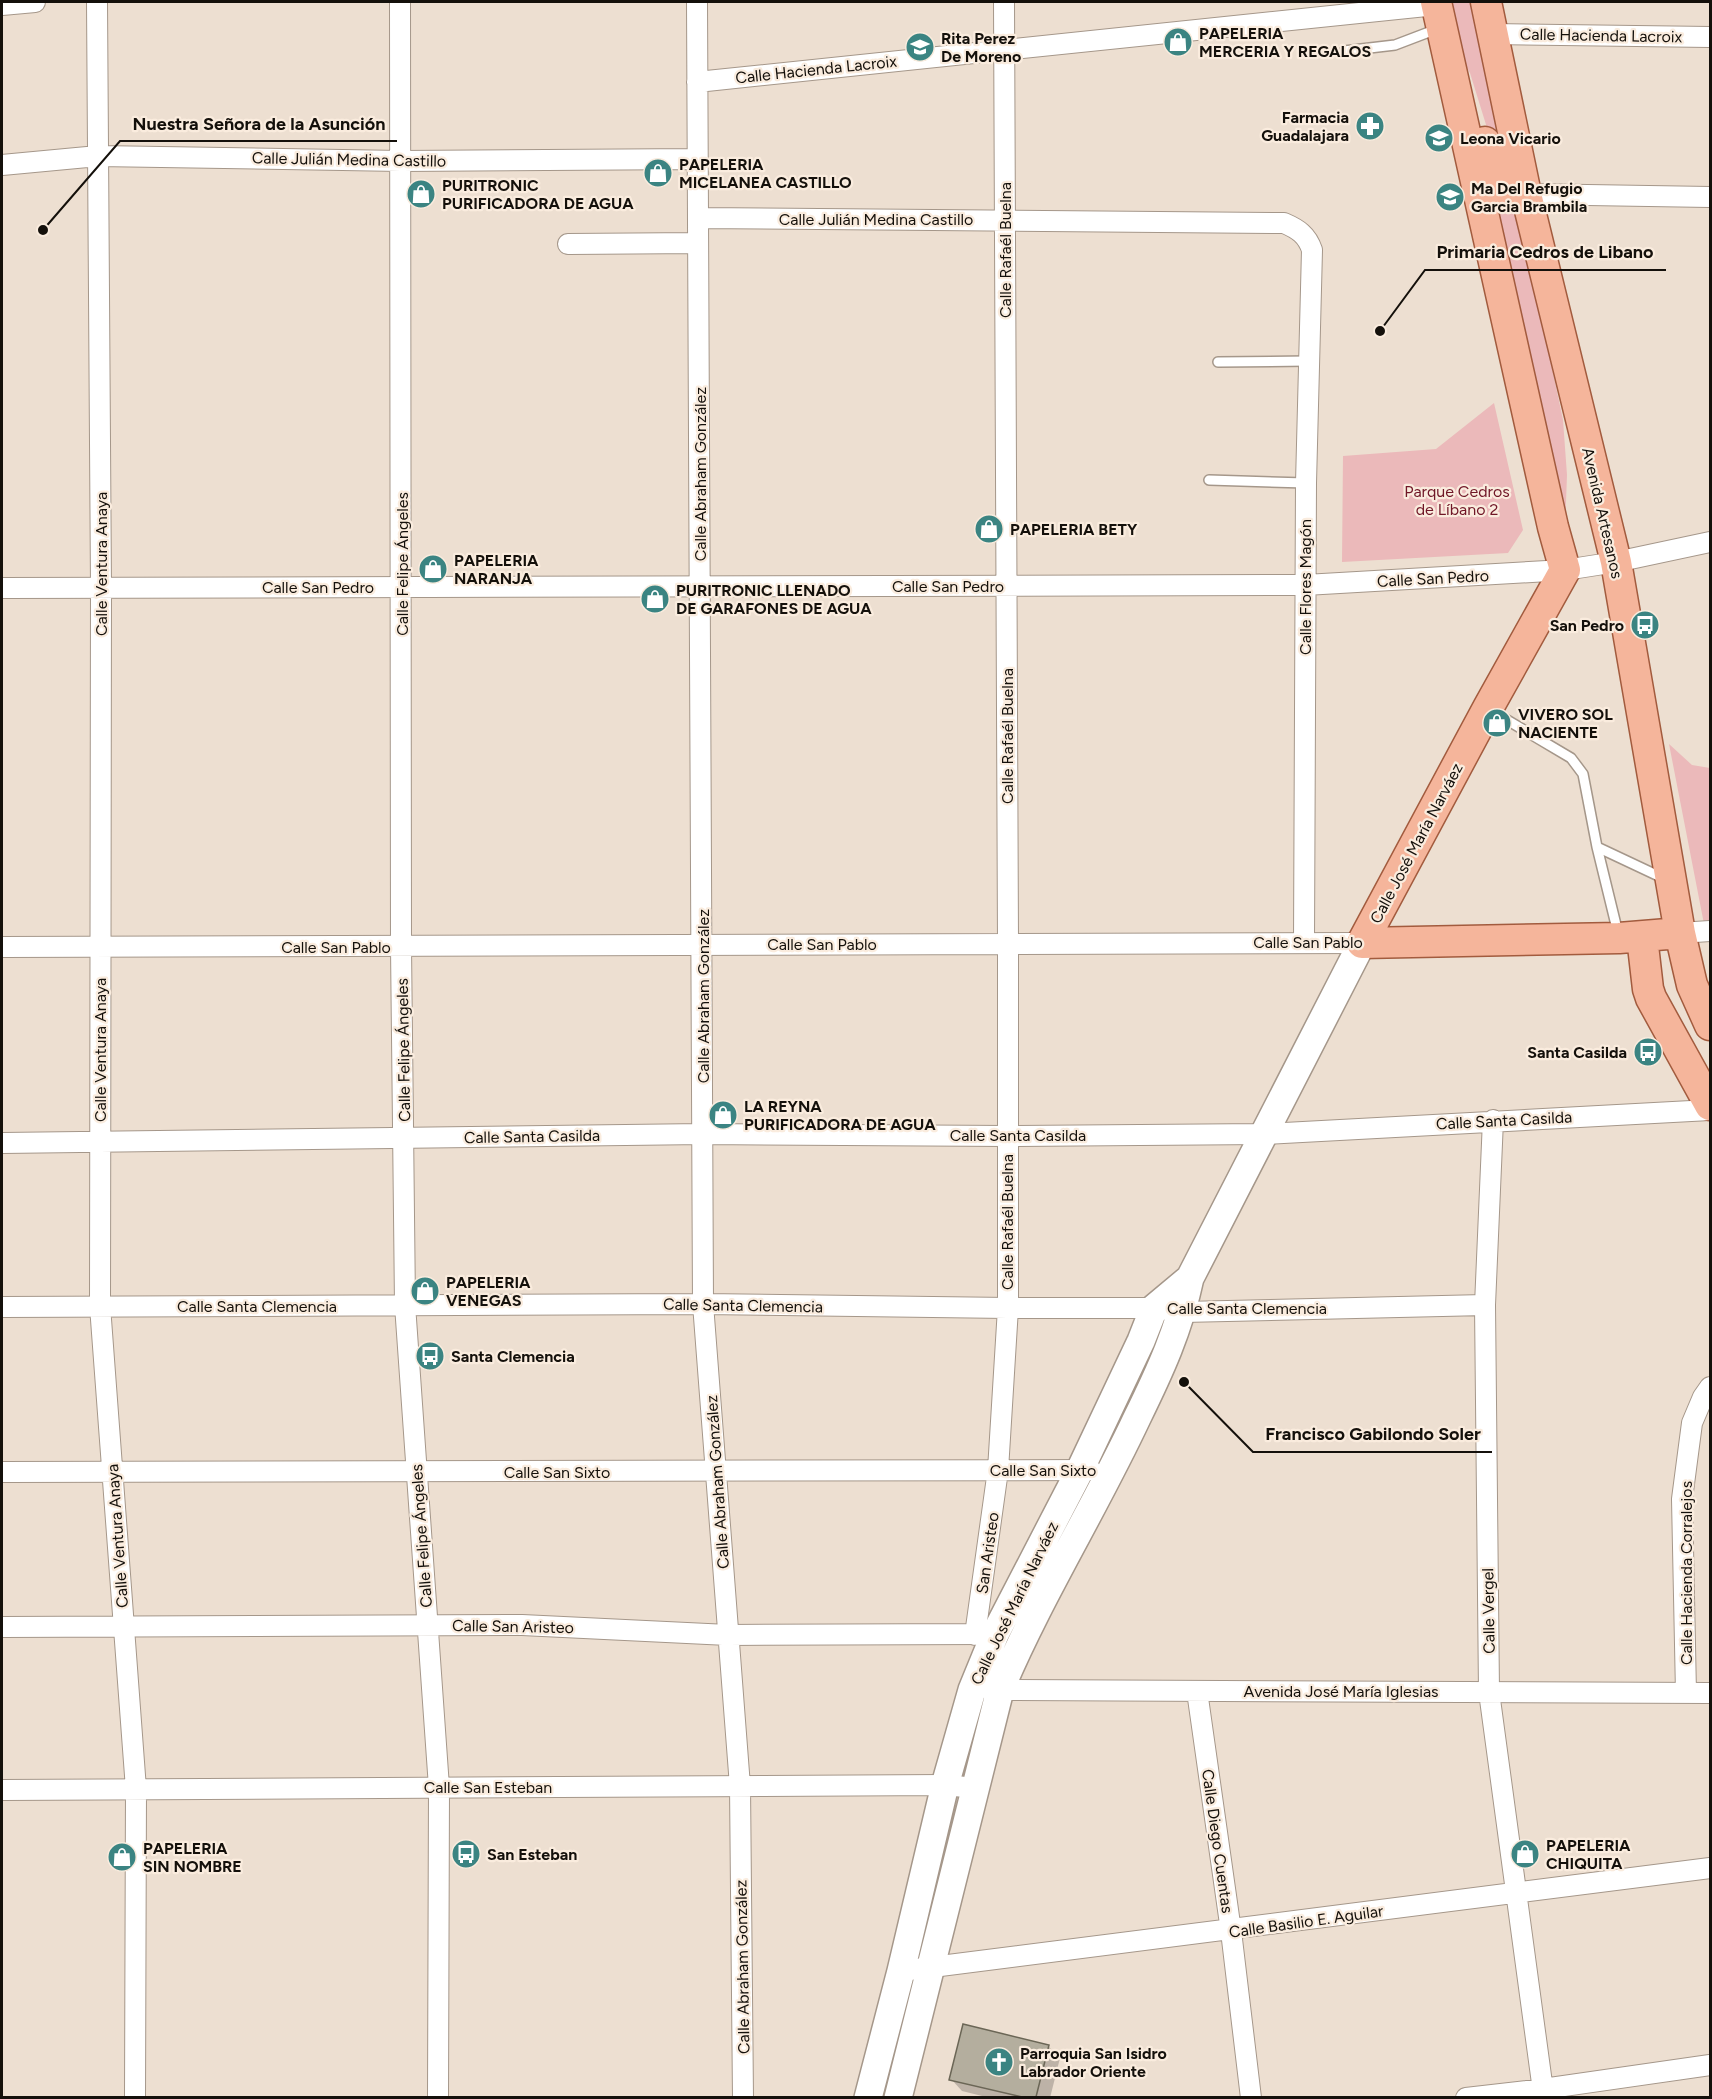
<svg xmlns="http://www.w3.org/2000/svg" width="1712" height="2099" font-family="Figtree,sans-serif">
<rect width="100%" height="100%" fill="#eddfd1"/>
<path fill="#ebb9ba" d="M1441 2H1475L1515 181 1492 144 1470 73 1458 52Z
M1493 185 1516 203 1531 269 1563 420 1567 475 1565 529 1532 408Z
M1494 403 1523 530 1508 553 1342 562 1343 456 1436 449Z
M1669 744 1692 765 1710 768V923L1704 924Z"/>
<path fill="#0003" d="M1048 2046 1060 2058 1050 2098H990L962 2091 951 2079Z"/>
<path fill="#b4ae9e" stroke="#6b6656" stroke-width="1.5" d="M963 2024 1049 2045 1036 2097H1022L949 2080Z"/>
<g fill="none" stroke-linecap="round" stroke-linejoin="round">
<g stroke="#a5978a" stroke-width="12">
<path id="lane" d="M1344 51 1395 45 1437 29
M1218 362 1308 361
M1209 480 1306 483
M1490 710 1571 758 1583 774 1597 847 1618 933
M1597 847 1665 879"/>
</g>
<g stroke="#a5978a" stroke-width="22">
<path id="street" d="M97 2 101 588 100 1306 136 1789 135 2098
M400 2 401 947 405 1305 439 1787 438 2098
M697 2 703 1304 740 1786 743 2098
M2 5 35 2
M1492 34 1710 37
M697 82 1436 5
M2 165 98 156 401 161 698 159
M1526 194 1710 197
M698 218 1284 223C1298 229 1307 235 1312 250L1306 483 1304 942
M568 244 698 243
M2 588 1305 585 1565 570 1616 562 1710 542
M1680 933 1710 931
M2 947 1362 943
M1493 1120 1485 1305 1489 1692 1544 2098
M2 1143 703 1134 1007 1136 1264 1134 1710 1110
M2 1307 703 1304 1008 1308H1154L1183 1312 1485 1305
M2 1472 1091 1470
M2 1627 522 1625 728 1635 986 1634
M975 1635 998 1470 1008 1308V943L1004 2
M990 1690 1710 1693
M1197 1691 1231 1931 1251 2098
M1686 1693 1682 1499 1692 1423 1703 1397 1710 1387
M2 1790 945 1785 975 1788
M901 1971 1710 1868
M1466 2098 1543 2089 1710 2065"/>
</g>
<g stroke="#a5978a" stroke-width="30">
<path id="secondary" d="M868 2098 901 1971 945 1785 972 1690 995 1634 1080 1470 1141 1341 1154 1308 1190 1278
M898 2098 1000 1690C1039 1597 1094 1510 1137 1418 1160 1371 1179 1330 1190 1278L1362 943"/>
</g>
<g stroke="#a25b3e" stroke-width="33">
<path id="primary" d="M1436 2 1553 527 1565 570 1488 708 1362 943 1619 938 1680 933
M1486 2 1526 194 1616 562 1680 933 1692 985 1710 1025
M1485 142 1495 179 1502 188 1526 194
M1642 937 1648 989 1651 998 1710 1105"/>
</g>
<use href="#lane" stroke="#fff" stroke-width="9"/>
<use href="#street" stroke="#fff" stroke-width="20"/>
<use href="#secondary" stroke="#fff" stroke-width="27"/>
<use href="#primary" stroke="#f5b59b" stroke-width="30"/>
</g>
<defs>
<g id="shop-disc" transform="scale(1.5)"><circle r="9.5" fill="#3b8482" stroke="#faecde"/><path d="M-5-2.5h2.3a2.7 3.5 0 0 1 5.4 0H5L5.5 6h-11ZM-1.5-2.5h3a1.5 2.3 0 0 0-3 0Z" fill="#fff"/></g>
<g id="school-disc" transform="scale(1.5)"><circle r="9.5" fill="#3b8482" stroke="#faecde"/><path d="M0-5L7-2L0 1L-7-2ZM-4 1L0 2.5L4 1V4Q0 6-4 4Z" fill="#fff"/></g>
<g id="pharmacy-disc" transform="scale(1.5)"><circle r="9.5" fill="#3b8482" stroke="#faecde"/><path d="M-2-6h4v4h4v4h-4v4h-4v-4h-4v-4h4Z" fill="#fff"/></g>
<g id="bus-disc" transform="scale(1.5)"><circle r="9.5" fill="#3b8482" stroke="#faecde"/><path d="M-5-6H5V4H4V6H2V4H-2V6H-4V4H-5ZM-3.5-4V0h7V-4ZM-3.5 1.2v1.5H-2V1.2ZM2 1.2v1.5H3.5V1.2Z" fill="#fff"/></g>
<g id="church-disc" transform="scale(1.5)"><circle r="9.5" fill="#3b8482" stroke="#faecde"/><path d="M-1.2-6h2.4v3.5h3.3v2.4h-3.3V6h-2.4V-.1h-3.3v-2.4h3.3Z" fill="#fff"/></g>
</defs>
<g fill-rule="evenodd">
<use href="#shop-disc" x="1178" y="42"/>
<use href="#school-disc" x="920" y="47"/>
<use href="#pharmacy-disc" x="1370" y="126"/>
<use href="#school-disc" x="1439" y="138"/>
<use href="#shop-disc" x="658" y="173"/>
<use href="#shop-disc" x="421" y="194"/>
<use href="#school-disc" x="1450" y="197"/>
<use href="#shop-disc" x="989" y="529"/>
<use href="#shop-disc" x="433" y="569"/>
<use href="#shop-disc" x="655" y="599"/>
<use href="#bus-disc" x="1645" y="625"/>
<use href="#shop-disc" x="1497" y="723"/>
<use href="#bus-disc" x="1648" y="1052"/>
<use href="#shop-disc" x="723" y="1115"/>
<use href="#shop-disc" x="425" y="1291"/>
<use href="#bus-disc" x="430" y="1356"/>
<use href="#bus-disc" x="466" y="1854"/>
<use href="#shop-disc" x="1525" y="1854"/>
<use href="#shop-disc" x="122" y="1857"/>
<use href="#church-disc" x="999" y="2062"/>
</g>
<g text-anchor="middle" stroke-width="4.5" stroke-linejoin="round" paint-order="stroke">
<g font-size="16" font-weight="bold" fill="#14100b" stroke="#faecde" text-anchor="start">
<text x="1199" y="39">PAPELERIA<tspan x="1199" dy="18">MERCERIA Y REGALOS</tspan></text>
<text x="941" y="44">Rita Perez<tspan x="941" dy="18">De Moreno</tspan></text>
<text x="1349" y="123" text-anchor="end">Farmacia<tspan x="1349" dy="18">Guadalajara</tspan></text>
<text x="1460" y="144">Leona Vicario</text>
<text x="679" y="170">PAPELERIA<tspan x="679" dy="18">MICELANEA CASTILLO</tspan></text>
<text x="442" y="191">PURITRONIC<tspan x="442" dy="18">PURIFICADORA DE AGUA</tspan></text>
<text x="1471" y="194">Ma Del Refugio<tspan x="1471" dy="18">Garcia Brambila</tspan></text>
<text x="1010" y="535">PAPELERIA BETY</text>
<text x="454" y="566">PAPELERIA<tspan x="454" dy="18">NARANJA</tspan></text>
<text x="676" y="596">PURITRONIC LLENADO<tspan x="676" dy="18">DE GARAFONES DE AGUA</tspan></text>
<text x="1624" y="631" text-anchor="end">San Pedro</text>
<text x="1518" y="720">VIVERO SOL<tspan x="1518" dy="18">NACIENTE</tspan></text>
<text x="1627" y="1058" text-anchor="end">Santa Casilda</text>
<text x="744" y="1112">LA REYNA<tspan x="744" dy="18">PURIFICADORA DE AGUA</tspan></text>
<text x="446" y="1288">PAPELERIA<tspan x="446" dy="18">VENEGAS</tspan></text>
<text x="451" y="1362">Santa Clemencia</text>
<text x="1546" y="1851">PAPELERIA<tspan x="1546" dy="18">CHIQUITA</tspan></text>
<text x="143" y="1854">PAPELERIA<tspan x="143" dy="18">SIN NOMBRE</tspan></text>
<text x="487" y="1860">San Esteban</text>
<text x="1020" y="2059">Parroquia San Isidro<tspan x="1020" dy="18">Labrador Oriente</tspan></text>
</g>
<g font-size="16" fill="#14100b" stroke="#faecde">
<text transform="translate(1601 35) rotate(1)" y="6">Calle Hacienda Lacroix</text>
<text transform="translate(816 69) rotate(-6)" y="6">Calle Hacienda Lacroix</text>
<text transform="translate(349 159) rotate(1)" y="6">Calle Julián Medina Castillo</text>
<text x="876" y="225">Calle Julián Medina Castillo</text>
<text transform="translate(1005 250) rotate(-90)" y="6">Calle Rafaél Buelna</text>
<text transform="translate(700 474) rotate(-90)" y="6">Calle Abraham González</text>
<text transform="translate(1603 513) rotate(77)" y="6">Avenida Artesanos</text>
<text transform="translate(101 564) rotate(-90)" y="6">Calle Ventura Anaya</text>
<text transform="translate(402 564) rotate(-90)" y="6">Calle Felipe Ángeles</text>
<text transform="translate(1433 578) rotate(-3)" y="6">Calle San Pedro</text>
<text x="948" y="592">Calle San Pedro</text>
<text x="318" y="593">Calle San Pedro</text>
<text transform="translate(1305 587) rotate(-90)" y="6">Calle Flores Magón</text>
<text transform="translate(1007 736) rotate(-90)" y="6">Calle Rafaél Buelna</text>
<text transform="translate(1416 843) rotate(-62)" y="6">Calle José María Narváez</text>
<text x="1308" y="948">Calle San Pablo</text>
<text x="822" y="950">Calle San Pablo</text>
<text x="336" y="953">Calle San Pablo</text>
<text transform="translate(703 996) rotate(-90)" y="6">Calle Abraham González</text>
<text transform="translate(100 1050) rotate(-90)" y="6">Calle Ventura Anaya</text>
<text transform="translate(403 1050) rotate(-91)" y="6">Calle Felipe Ángeles</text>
<text transform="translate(1504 1120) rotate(-3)" y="6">Calle Santa Casilda</text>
<text x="1018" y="1141">Calle Santa Casilda</text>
<text transform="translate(532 1136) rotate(-1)" y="6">Calle Santa Casilda</text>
<text transform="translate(1007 1222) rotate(-90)" y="6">Calle Rafaél Buelna</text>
<text transform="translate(743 1305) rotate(1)" y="6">Calle Santa Clemencia</text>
<text x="257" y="1312">Calle Santa Clemencia</text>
<text x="1247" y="1314">Calle Santa Clemencia</text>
<text x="1043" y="1476">Calle San Sixto</text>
<text x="557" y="1478">Calle San Sixto</text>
<text transform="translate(717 1482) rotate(-94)" y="6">Calle Abraham González</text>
<text transform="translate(117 1536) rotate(-94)" y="6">Calle Ventura Anaya</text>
<text transform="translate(421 1536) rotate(-94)" y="6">Calle Felipe Ángeles</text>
<text transform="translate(987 1553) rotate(-82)" y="6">San Aristeo</text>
<text transform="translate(1686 1573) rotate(-90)" y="6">Calle Hacienda Corralejos</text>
<text transform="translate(1014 1603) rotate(-64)" y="6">Calle José María Narváez</text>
<text transform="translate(1488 1611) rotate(-91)" y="6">Calle Vergel</text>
<text transform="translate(513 1626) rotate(1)" y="6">Calle San Aristeo</text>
<text x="1341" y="1697">Avenida José María Iglesias</text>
<text x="488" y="1793">Calle San Esteban</text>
<text transform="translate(1218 1841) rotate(82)" y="6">Calle Diego Cuentas</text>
<text transform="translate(1306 1921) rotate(-8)" y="6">Calle Basilio E. Aguilar</text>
<text transform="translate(742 1967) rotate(-91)" y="6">Calle Abraham González</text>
</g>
<g font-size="16" fill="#701727" stroke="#faecde">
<text x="1457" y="497">Parque Cedros<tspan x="1457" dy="18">de Líbano 2</tspan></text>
</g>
</g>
<path fill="none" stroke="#14100b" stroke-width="2" d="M43 230L120 141H397M1380 331L1425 270H1666M1184 1382L1253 1452H1492"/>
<g fill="#14100b" stroke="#faecde" stroke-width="2">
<circle cx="43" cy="230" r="6"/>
<circle cx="1380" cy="331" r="6"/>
<circle cx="1184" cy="1382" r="6"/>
</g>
<g font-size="18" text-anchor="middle" font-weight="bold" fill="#14100b" stroke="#faecde" stroke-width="4.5" stroke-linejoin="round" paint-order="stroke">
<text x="259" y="130">Nuestra Señora de la Asunción</text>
<text x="1545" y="258">Primaria Cedros de Libano</text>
<text x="1373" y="1440">Francisco Gabilondo Soler</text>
</g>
<rect width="1712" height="2099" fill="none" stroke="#14100b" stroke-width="6"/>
</svg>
